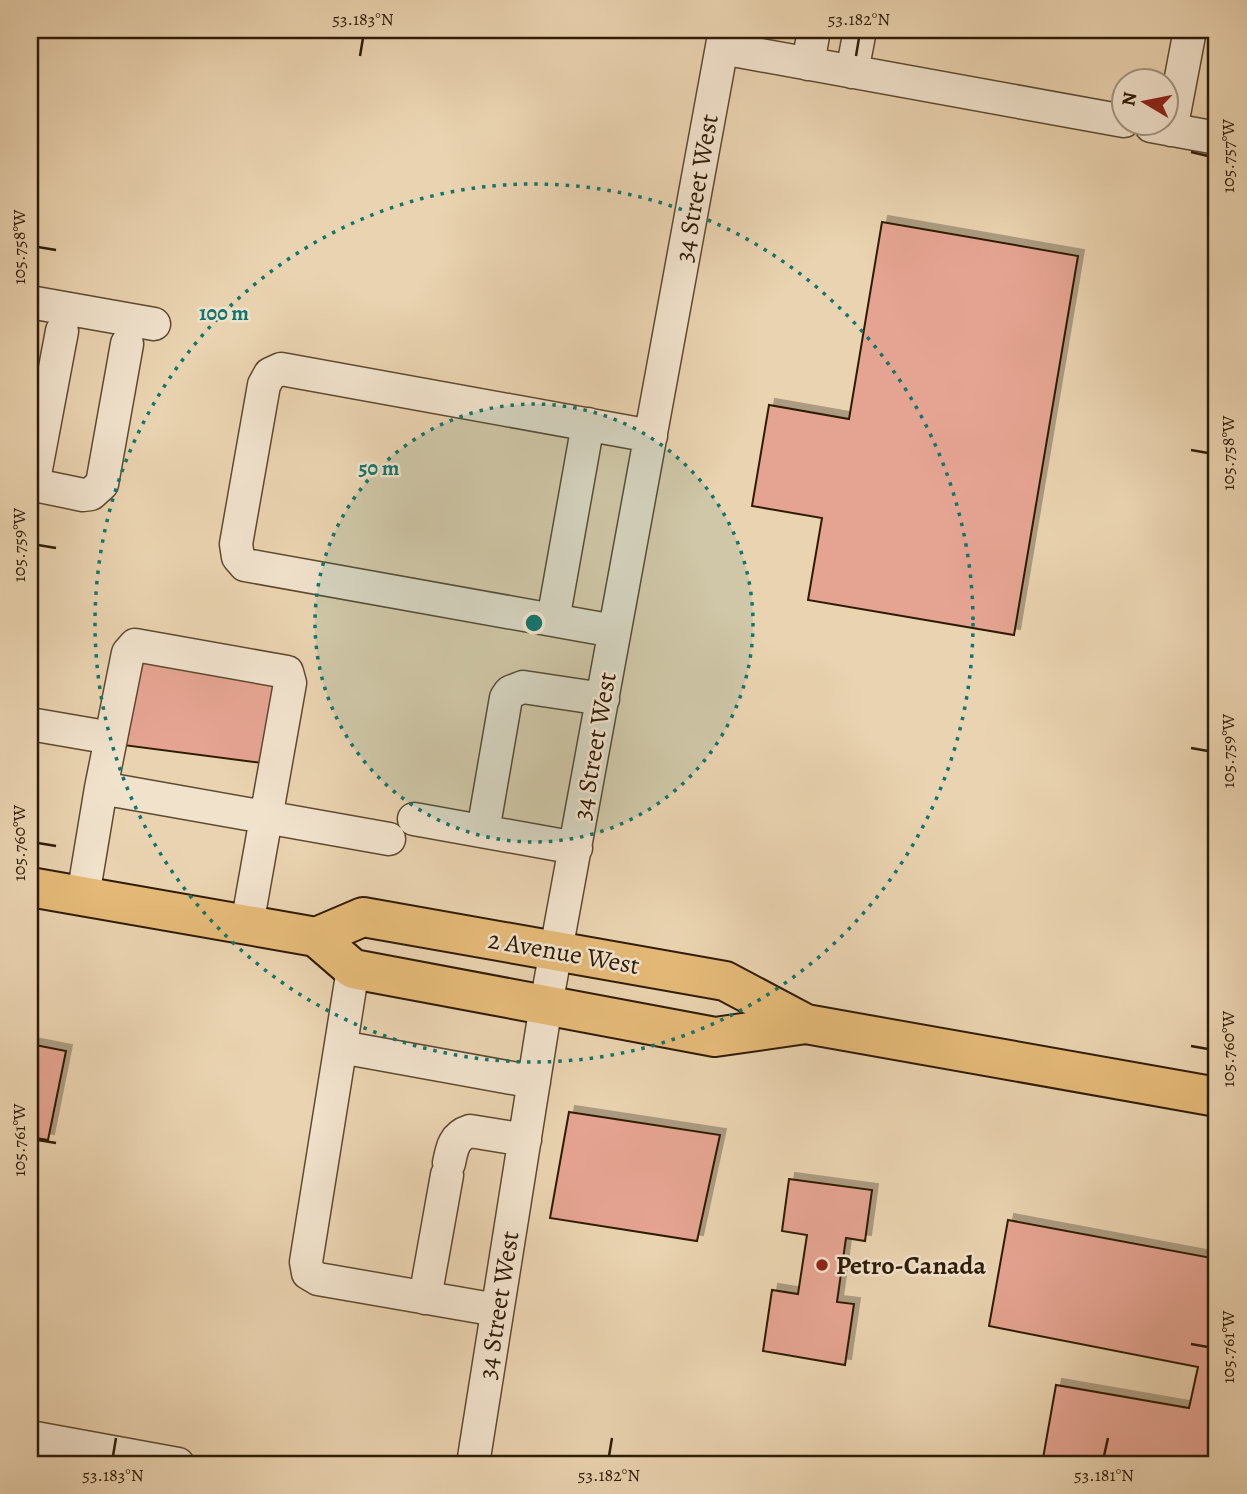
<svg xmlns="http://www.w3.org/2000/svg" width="1247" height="1494" font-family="Alegreya,serif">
<defs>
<filter id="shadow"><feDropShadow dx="6" dy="-6" stdDeviation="0" flood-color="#0004"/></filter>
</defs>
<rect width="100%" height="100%" fill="#ead3b0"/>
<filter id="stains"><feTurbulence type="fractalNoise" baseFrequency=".00286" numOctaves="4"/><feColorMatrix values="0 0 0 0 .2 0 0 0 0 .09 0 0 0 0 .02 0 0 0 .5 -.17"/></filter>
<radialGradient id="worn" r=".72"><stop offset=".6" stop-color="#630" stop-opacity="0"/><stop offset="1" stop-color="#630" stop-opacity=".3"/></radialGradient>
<path fill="#e5a492" stroke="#2f1c06" stroke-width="2" filter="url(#shadow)" d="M882 222 1078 256 1014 635 808 600 822 518 752 506 769 405 849 419Z
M141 656 288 684 270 764 123 745Z
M1217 879V929L1210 928Z
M30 1044 66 1051 48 1140 30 1137Z
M569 1112 720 1135 697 1241 550 1218Z
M789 1179 872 1190 865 1241 846 1238 837 1302 854 1304 845 1365 763 1351 772 1290 798 1294 807 1235 782 1231Z
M1008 1220 1217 1259V1464H1042L1056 1385 1189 1408 1198 1367 989 1326Z"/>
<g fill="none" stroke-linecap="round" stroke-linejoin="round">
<g stroke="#5e4a30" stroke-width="35">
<path id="minor" d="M722 48 1124 121
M808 64 814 30
M852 72 860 30
M1151 126 1217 138
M1171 130 1190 30
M30 302 154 324
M30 484 83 495 91 494 102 484 127 344
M33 485 62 331
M553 620 588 424
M614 631 245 565 238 557 236 544 264 385 270 374 281 369 651 436
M30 724 94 735
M101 788 128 653 135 645 287 672 290 683 247 925
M414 819 576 848
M483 831 506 698 510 692 523 687 603 699
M83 896 101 788 389 839
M353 969 306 1262 308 1273 318 1279 497 1310
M341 1047 534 1082
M449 1163C452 1148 454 1136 470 1131L525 1140
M425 1298 447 1175
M30 1437 178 1464
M473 1464 546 1005 725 30"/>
</g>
<g stroke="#2f1c06" stroke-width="42">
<path id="highway" d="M30 887 316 937 353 969 715 1037 806 1024 1217 1097
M316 937 363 917 725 981 806 1024"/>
</g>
<use href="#minor" stroke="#f1e2cc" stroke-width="32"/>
<use href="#highway" stroke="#e5ba78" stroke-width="38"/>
</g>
<path fill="none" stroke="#2f1c06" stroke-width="2.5" d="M360 56 363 38M856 56 859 38M1191 152 1208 156M38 247 56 250M1191 450 1208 453M38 545 56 548M1191 748 1208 751M38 843 56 846M1191 1046 1208 1049M38 1140 56 1143M1191 1344 1208 1347M113 1456 116 1438M609 1456 612 1438M1104 1456 1108 1438"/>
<circle cx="534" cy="623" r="219" fill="#0f766e" fill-opacity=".12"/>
<g fill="none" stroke="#0f766e" stroke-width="3.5" stroke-dasharray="3.5 7">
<circle cx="534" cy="623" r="219"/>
<circle cx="534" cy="623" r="439"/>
</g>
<circle fill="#8f2418" stroke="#f1e2cc" stroke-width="2.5" cx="822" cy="1265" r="7"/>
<g text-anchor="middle" stroke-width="5" stroke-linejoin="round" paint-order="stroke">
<g font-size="26" fill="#2f1c06" stroke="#f1e2cc">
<text transform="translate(696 188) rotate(-80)" y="9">34 Street West</text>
<text transform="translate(594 746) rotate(-80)" y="9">34 Street West</text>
<text transform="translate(564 952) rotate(10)" y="9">2 Avenue West</text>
<text transform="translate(498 1305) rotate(-81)" y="9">34 Street West</text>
</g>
<g font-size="26" font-weight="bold" fill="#2f1c06" stroke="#f1e2cc" text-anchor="start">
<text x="836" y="1274">Petro-Canada</text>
</g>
</g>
<circle cx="534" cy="623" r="10" fill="#0f766e" stroke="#f1e2cc" stroke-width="3.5"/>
<g font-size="21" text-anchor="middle" font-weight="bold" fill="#0f766e" stroke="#f1e2cc" stroke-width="5" stroke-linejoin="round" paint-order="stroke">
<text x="224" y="320">100 m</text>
<text x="379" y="475">50 m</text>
</g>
<rect width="1247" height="1494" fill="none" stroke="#ead3b0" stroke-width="77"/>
<g transform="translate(1145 102) rotate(280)"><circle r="33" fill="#f1e2cc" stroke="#a3937d" stroke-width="2"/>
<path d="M0-5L12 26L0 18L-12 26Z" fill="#8f2418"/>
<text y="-10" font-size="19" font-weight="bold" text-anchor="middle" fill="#2f1c06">N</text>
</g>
<rect x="38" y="38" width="1170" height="1418" fill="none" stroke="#2f1c06" stroke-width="2.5"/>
<g font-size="18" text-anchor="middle" fill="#2f1c06">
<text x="363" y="25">53.183°N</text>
<text x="859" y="25">53.182°N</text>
<text transform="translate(1228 156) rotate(-90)" y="6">105.757°W</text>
<text transform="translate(19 247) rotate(-90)" y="6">105.758°W</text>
<text transform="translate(1228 453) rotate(-90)" y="6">105.758°W</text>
<text transform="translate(19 545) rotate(-90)" y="6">105.759°W</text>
<text transform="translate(1228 751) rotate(-90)" y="6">105.759°W</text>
<text transform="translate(19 843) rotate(-90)" y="6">105.760°W</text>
<text transform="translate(1228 1049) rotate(-90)" y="6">105.760°W</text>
<text transform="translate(19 1140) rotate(-90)" y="6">105.761°W</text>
<text transform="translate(1228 1347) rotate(-90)" y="6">105.761°W</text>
<text x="113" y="1481">53.183°N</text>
<text x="609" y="1481">53.182°N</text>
<text x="1104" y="1481">53.181°N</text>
</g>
<rect width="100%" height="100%" filter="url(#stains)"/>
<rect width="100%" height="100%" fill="url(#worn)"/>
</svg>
